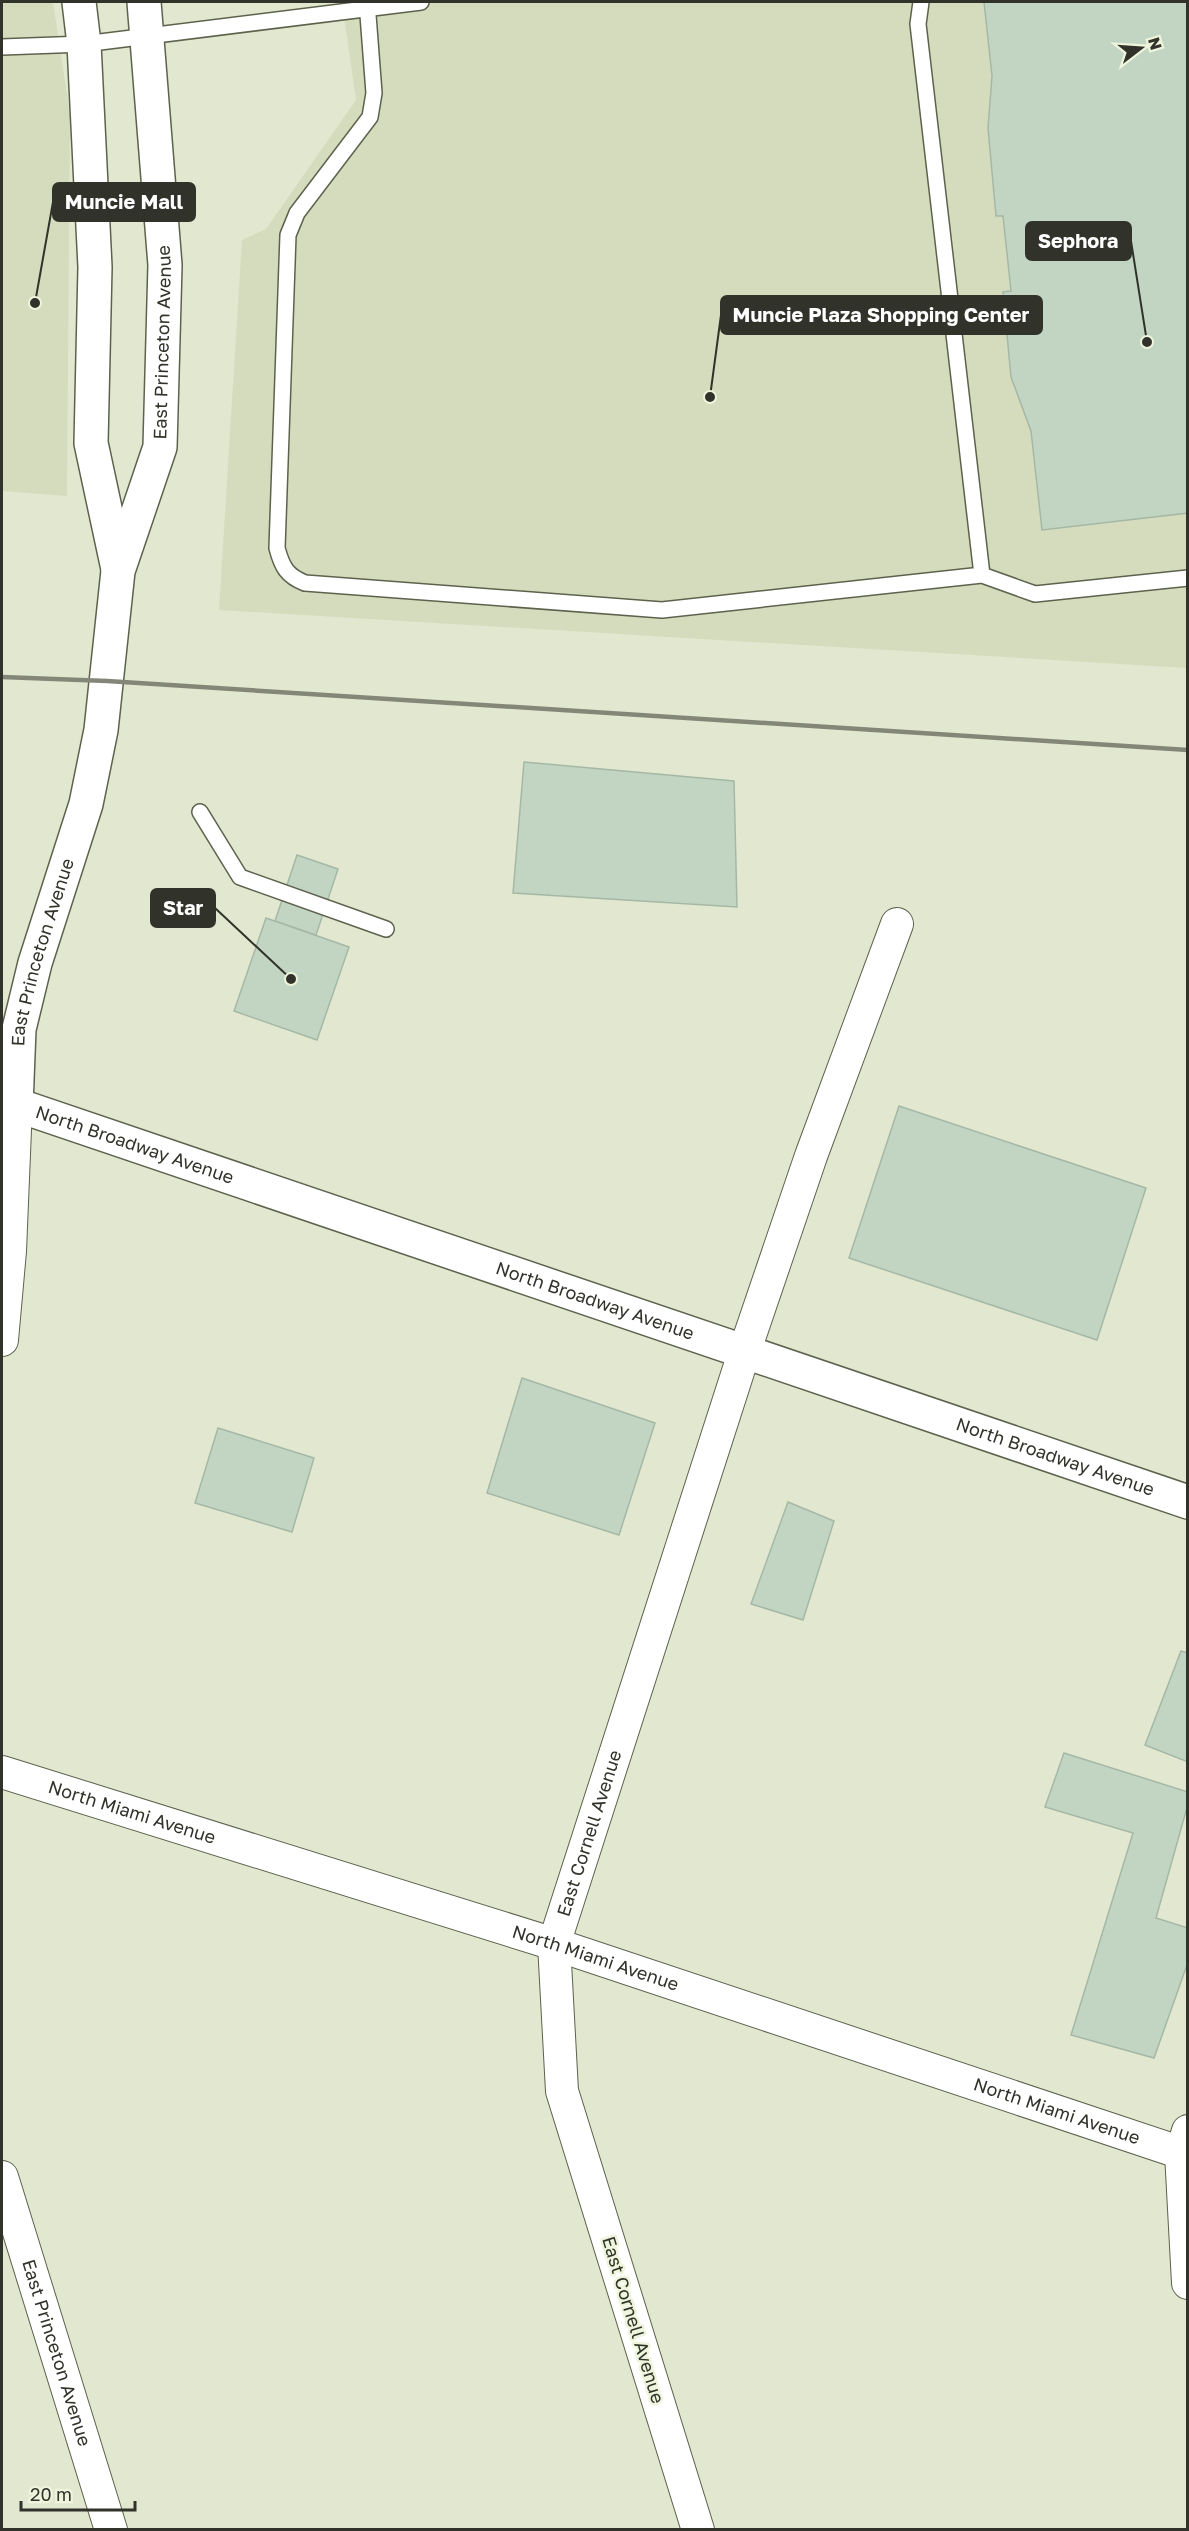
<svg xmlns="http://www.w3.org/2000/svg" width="1189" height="2531" font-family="'Golos Text',sans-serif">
<rect width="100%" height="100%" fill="#e2e7cf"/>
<path fill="#d5dcbd" d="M2 2H53L70 115 67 496 2 491Z
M342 2H1187V668L219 610 242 240 266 229 356 100Z"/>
<path fill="#c2d5c3" stroke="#a5b8a6" stroke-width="1.5" d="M984 2H1188V513L1042 530 1031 431 1011 377 1003 292 1011 291 1003 216H996L988 128 992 76Z
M524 762 734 781 737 907 513 893Z
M297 855 338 869 316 935 275 921Z
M266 918 349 947 317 1040 234 1011Z
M899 1106 1146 1188 1097 1340 849 1258Z
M522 1378 655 1423 619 1535 487 1493Z
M218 1428 314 1458 292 1532 195 1503Z
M788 1502 834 1521 803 1620 751 1604Z
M1181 1651 1188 1653V1762L1145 1745Z
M1064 1753 1188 1792V1804L1156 1918 1188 1928V1962L1154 2058 1071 2035 1133 1833 1045 1807Z"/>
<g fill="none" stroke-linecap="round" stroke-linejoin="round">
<g stroke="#5d624d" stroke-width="18">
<path id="lane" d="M367 2 374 93 370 117 297 213 288 235 277 548C282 567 287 576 305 583L662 610 982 575 918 24 921 2
M2 47 84 44 421 2
M982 575 1035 594 1188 578
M200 812 240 877 386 929"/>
</g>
<g stroke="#5d624d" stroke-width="34">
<g id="street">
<path d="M2 1340 10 1251 16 1105"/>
<path id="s1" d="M2 1772 554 1944 1188 2155"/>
<path d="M1188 2131 1181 2153 1188 2283"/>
<path id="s2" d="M2 2177 111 2530"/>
<path id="s3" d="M698 2530 562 2091 554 1944 745 1350 811 1156 897 924"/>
</g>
</g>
<g stroke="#5d624d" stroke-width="36">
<g id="secondary">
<path d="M79 2 84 44 95 267 91 443 118 569"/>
<path id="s4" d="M2 1100 1188 1502"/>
<path id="s5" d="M16 1105 19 1029 35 963 86 804 101 730 118 571 160 447 165 265 144 2"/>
</g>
</g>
<use href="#lane" stroke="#fff" stroke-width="15"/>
<use href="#street" stroke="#fff" stroke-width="32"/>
<use href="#secondary" stroke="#fff" stroke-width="33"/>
<path stroke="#848777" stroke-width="4.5" d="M2 677 107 681 1188 750"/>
</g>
<g text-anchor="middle" stroke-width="5" stroke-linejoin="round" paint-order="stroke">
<g font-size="18" fill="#31332a" stroke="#eff5dc">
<text dy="6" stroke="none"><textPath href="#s5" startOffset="782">East Princeton Avenue</textPath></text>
<text dy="6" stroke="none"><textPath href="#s5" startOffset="156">East Princeton Avenue</textPath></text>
<text dy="6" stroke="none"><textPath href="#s4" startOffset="140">North Broadway Avenue</textPath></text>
<text dy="6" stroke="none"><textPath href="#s4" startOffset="626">North Broadway Avenue</textPath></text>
<text dy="6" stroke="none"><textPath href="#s4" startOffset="1112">North Broadway Avenue</textPath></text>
<text dy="6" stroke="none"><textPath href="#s1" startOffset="136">North Miami Avenue</textPath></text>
<text dy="6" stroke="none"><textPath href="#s3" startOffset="723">East Cornell Avenue</textPath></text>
<text dy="6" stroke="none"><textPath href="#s1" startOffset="622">North Miami Avenue</textPath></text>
<text dy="6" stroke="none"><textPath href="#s1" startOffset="1108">North Miami Avenue</textPath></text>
<text transform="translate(633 2320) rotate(73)" y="6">East Cornell Avenue</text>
<text dy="6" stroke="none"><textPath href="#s2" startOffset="184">East Princeton Avenue</textPath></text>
</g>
</g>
<path fill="none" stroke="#31332a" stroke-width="2" d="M35 303L53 202M1147 342L1131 241M710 397L721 315M291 979L215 908"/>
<g fill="#31332a" stroke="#eff5dc" stroke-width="2">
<circle cx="35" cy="303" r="6"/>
<circle cx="1147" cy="342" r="6"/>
<circle cx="710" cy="397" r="6"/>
<circle cx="291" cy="979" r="6"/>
</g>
<g fill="#31332a" stroke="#31332a" stroke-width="2">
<rect x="53" y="183" width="142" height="38" rx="6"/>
<rect x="1026" y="222" width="105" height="38" rx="6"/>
<rect x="721" y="296" width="321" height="38" rx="6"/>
<rect x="151" y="889" width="64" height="38" rx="6"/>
</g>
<g font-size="20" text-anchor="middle" font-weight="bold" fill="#fff">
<text x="124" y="209">Muncie Mall</text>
<text x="1078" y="248">Sephora</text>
<text x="881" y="322">Muncie Plaza Shopping Center</text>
<text x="183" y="915">Star</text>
</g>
<rect width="1189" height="2531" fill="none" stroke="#31332a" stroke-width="6"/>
<g transform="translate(1141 48) rotate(73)" stroke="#eff5dc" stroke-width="4.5" paint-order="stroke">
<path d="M0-4.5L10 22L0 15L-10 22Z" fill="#31332a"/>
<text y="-9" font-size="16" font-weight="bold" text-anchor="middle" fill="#31332a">N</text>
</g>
<path d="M21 2501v9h114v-9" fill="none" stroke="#31332a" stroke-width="3"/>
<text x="30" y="2501" font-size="18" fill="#31332a" stroke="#eff5dc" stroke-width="4.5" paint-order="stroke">20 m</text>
</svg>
